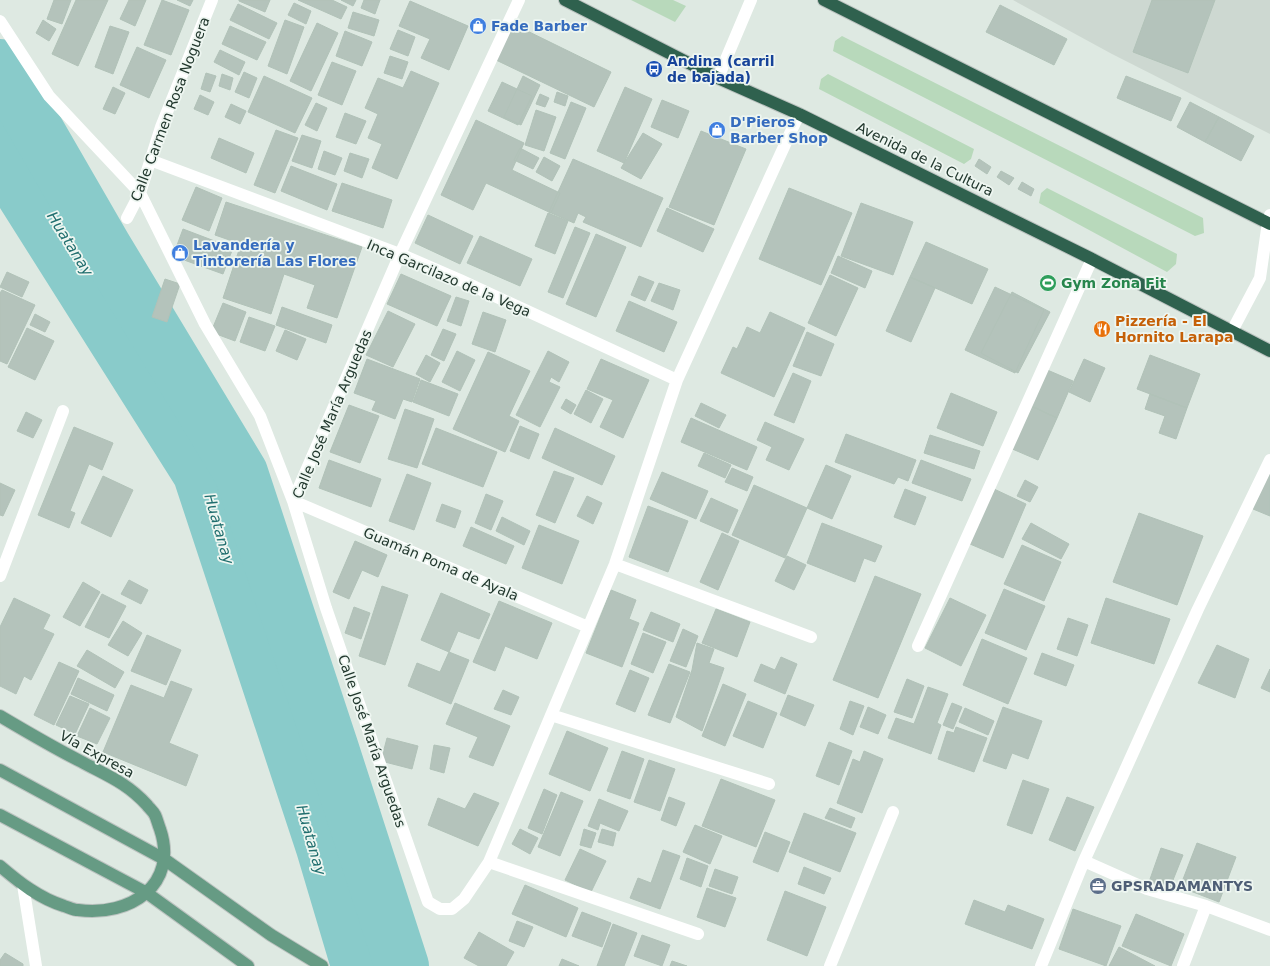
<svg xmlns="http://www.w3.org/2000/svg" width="1270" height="966" font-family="'DejaVu Sans',sans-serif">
<rect width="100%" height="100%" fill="#dee9e2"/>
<path fill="#cdd8d1" d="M1013 0H1270V134L1112 54Z"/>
<path fill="#b8d9bb" d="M631 0H673L686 6 675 22Z
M842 36 1203 218 1204 233 1195 236 833 51 835 41Z
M828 74 974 149 971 159 964 164 819 89 821 79Z
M1047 188 1177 254 1176 264 1167 272 1039 203 1041 193Z"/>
<path fill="#89cbca" d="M0 66 104 246 241 473 332 749 402 966H330L297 855 175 485 0 208Z"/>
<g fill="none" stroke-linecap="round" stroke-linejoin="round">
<path stroke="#89cbca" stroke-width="54" d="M0 66 104 246 241 473 332 749 402 966"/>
</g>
<path fill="#b4c3bb" stroke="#b1c2b8" d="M54 0H71L62 24 47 19Z
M76 0H108L78 66 52 54Z
M129 0H146L135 26 120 19Z
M162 0 189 10 171 55 144 45Z
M177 0H193L190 6Z
M239 0H270L265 12 239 1Z
M298 0H332L347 7 341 19Z
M341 0H356L353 6Z
M364 0H380L375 14 361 8Z
M1152 0H1215L1188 73 1133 52Z
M410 1 468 26 449 70 421 58 430 39 399 26Z
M294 3 311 11 306 24 288 15Z
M238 4 277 23 269 39 230 20Z
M1000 5 1067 39 1054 65 986 32Z
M353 12 379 20 374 36 348 28Z
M43 20 56 29 49 41 36 33Z
M285 20 304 27 287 74 268 66Z
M317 23 338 33 311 91 290 81Z
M513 24 611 72 594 107 496 60Z
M110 26 129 32 113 74 95 67Z
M230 26 266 42 257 60 222 44Z
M398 30 415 37 408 56 390 49Z
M345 31 372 42 362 66 336 56Z
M137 47 166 60 149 98 120 85Z
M220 50 245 62 239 75 214 62Z
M390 56 408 62 402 79 384 73Z
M332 62 356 71 342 105 318 95Z
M411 71 439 83 397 179 372 168 382 144 368 138 378 114 365 108 378 78 403 88Z
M244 72 257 78 249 98 235 92Z
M206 73 216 76 210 92 201 89Z
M222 74 233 78 230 90 219 86Z
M264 76 312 98 295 133 248 112Z
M523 76 540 85 521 125 504 117Z
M1126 76 1181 98 1171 121 1117 98Z
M502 82 532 96 518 125 488 111Z
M113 87 125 93 115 114 103 109Z
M625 87 652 99 624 163 597 151Z
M557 92 568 96 565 106 554 102Z
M540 94 549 98 545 107 536 104Z
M200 95 214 102 208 115 194 109Z
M662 100 689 111 678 138 651 127Z
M571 102 586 108 565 159 550 153Z
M1190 102 1219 117 1205 142 1177 127Z
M316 103 327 108 317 131 305 125Z
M231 104 246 111 240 124 225 117Z
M536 110 556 117 544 151 525 145Z
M345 113 366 121 356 144 336 137Z
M1219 117 1254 136 1241 161 1205 142Z
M476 120 524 143 512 170 560 193 551 213 486 183 473 210 441 195Z
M276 130 298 138 275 193 254 185Z
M701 131 746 149 714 225 669 207Z
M643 133 662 144 641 179 621 168Z
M302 135 321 141 312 168 292 161Z
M219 138 254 153 246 173 211 158Z
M520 148 539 158 533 169 514 160Z
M324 151 342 158 335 175 318 169Z
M350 153 369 159 362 178 344 171Z
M544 157 560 166 552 181 536 172Z
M573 159 663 198 641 247 583 222 586 217 578 213 574 223 549 212Z
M979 159 991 167 987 174 975 166Z
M291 166 337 184 327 210 281 191Z
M1001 171 1014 178 1009 185 997 177Z
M1022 182 1034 189 1031 196 1018 189Z
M342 183 392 200 383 228 332 211Z
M196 187 222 198 209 231 182 220Z
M789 188 852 213 821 285 759 259Z
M226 202 362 247 337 318 307 308 315 285 284 274 271 314 223 298 241 244 215 235Z
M861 203 913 222 893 275 841 256Z
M667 208 714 229 703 252 657 231Z
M548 213 568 221 555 254 535 246Z
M428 215 473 236 460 264 415 243Z
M575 227 590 233 563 298 548 292Z
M183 229 233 248 223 274 173 256Z
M596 234 626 247 596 317 566 304Z
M480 236 532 259 520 286 467 263Z
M926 242 988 269 972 304 910 277Z
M838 256 872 271 865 288 831 273Z
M7 272 29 282 22 297 0 287Z
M401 274 451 296 437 326 387 304Z
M830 275 858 288 836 336 808 323Z
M639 276 654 282 645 301 631 295Z
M910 277 935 288 911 342 886 331Z
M165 279 180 284 167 322 152 317Z
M659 283 680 290 673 310 651 301Z
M995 287 1044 310 1015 373 965 350Z
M2 290 35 305 7 364 0 361V293Z
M1012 292 1050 312 1018 373 981 353Z
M456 297 469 301 461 326 447 321Z
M629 301 677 322 664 352 616 331Z
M223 303 246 312 235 341 211 332Z
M282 307 332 325 326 343 276 325Z
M388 311 415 324 393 367 366 355Z
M483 312 506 320 495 352 472 344Z
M770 312 805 328 774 397 721 373 733 347 737 349 747 327 760 333Z
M35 314 50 322 45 332 30 325Z
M249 317 275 326 265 351 240 342Z
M27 328 54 341 35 380 8 367Z
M443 329 456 334 444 361 431 355Z
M285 330 306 339 297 360 276 351Z
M807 332 834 344 821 376 793 366Z
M457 351 475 360 460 391 442 382Z
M548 351 569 362 559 382 551 377 549 382 560 387 540 427 516 415Z
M488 352 530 371 509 416 519 421 505 452 453 429Z
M426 355 440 363 430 382 416 374Z
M1150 355 1200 374 1187 408 1137 389Z
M367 359 420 379 412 402 403 399 395 419 372 410 376 401 354 393Z
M601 359 649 380 623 438 600 427 613 400 587 389Z
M1084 359 1105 368 1090 402 1069 392Z
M1045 369 1073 381 1057 418 1029 405Z
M793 373 811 381 794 423 774 415Z
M421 380 458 394 449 416 413 402Z
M586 390 603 399 591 423 574 414Z
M951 393 997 412 983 446 937 428Z
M1150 394 1187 408 1176 439 1159 433 1165 416 1145 409Z
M566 399 576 405 571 414 561 408Z
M701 403 726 415 719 428 695 416Z
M349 405 379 416 360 463 330 452Z
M1029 405 1057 418 1038 460 1010 448Z
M405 409 434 419 417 468 388 459Z
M26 412 42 420 33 438 17 431Z
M691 418 757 447 747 470 681 442Z
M765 422 804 439 789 470 766 460 772 447 757 440Z
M520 426 539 434 529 459 510 451Z
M74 427 113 443 102 470 89 464 70 511 75 513 69 528 38 515Z
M436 428 497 452 483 487 422 464Z
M555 428 615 456 602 485 542 458Z
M846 434 916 460 908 481 898 477 894 484 835 462Z
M930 435 980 451 974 469 924 453Z
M704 453 731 465 725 478 698 466Z
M329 460 381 479 371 507 319 488Z
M921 460 971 479 962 501 912 483Z
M826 465 851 476 832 519 807 508Z
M732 468 753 477 747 491 725 482Z
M554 471 574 478 555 523 536 515Z
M1270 471V516L1253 509Z
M662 472 708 491 696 519 650 499Z
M407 474 431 483 414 530 389 521Z
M103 476 133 490 111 537 81 523Z
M1025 480 1038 487 1030 502 1017 496Z
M0 483 15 490 3 516 0 515Z
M754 485 807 508 785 558 732 535Z
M905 489 926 497 915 525 894 517Z
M994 489 1026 504 1003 558 970 544Z
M486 494 503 501 491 530 475 523Z
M587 496 602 503 593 524 577 516Z
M711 498 738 510 728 533 700 521Z
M442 504 461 511 455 528 436 521Z
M648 506 688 521 668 572 629 557Z
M1139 513 1203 536 1177 605 1113 582Z
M502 517 530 531 524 545 496 531Z
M822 523 882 546 875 562 864 558 855 582 807 563Z
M1031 523 1069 544 1061 559 1022 539Z
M539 525 579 541 562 584 522 568Z
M471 527 514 546 506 564 463 546Z
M722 533 739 541 718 590 700 582Z
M355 541 387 555 378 577 362 570 349 599 333 592Z
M1022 545 1061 562 1044 601 1004 584Z
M787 556 806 565 794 590 775 581Z
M875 576 921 594 878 698 833 680Z
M129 580 148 590 141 604 121 594Z
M83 582 100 592 80 626 63 617Z
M382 586 408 595 385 665 359 656Z
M1004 589 1045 606 1026 650 985 633Z
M611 590 636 600 629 619 639 623 622 667 586 653Z
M441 593 490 614 479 639 458 631 449 652 421 640Z
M102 594 126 606 109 638 85 627Z
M14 598 50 615 43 629 54 634 31 680 24 676 16 694 0 686V627Z
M950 598 986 615 961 666 925 648Z
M1106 598 1170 619 1154 664 1091 643Z
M499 601 552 623 537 659 505 646 495 671 473 662Z
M354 607 370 613 361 639 345 633Z
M716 609 750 622 737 657 702 643Z
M651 612 680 624 673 642 643 630Z
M1068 618 1088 625 1077 656 1057 649Z
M123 621 142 633 128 656 108 645Z
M683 629 698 636 686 667 670 661Z
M643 633 666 642 653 673 631 664Z
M147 635 181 650 166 685 131 671Z
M982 639 1027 658 1008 704 963 685Z
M697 643 714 649 709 663 724 668 702 731 676 717 692 670Z
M1217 645 1249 659 1235 698 1198 683Z
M87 650 124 672 115 688 77 666Z
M449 652 469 660 451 704 408 686 417 663 440 672Z
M1042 653 1074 665 1066 686 1034 674Z
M781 657 797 664 785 694 754 681 761 664 775 670Z
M59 662 79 671 54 725 34 715Z
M669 664 690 672 670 723 648 715Z
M1270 669V692L1261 688Z
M630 670 649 678 635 712 616 704Z
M78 678 114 695 107 711 71 694Z
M907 679 924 686 912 718 894 712Z
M171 681 192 689 169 743 198 755 186 786 103 752 131 685 164 698Z
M723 684 746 694 725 746 702 736Z
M928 687 948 694 937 723 941 725 931 754 888 738 896 718 914 724Z
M503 690 519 697 511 715 494 709Z
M788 695 814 705 805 726 780 715Z
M70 696 89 704 75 734 56 725Z
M748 701 777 713 763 748 733 736Z
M850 701 864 706 853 735 840 729Z
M455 703 510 726 493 766 469 757 478 737 446 724Z
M952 703 962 707 953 729 943 725Z
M868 707 886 715 878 734 860 727Z
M1003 707 1042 721 1028 759 1012 753 1006 769 983 761Z
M90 708 110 718 97 744 77 736Z
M965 708 994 721 988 735 959 722Z
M956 727 987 738 974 772 938 759 947 731 954 733Z
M567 731 608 748 590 791 549 774Z
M387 738 418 746 412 769 381 761Z
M829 742 852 751 839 785 816 776Z
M434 745 450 748 444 773 430 769Z
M622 751 644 759 630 799 607 791Z
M864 751 883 759 862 813 837 803 853 759 860 762Z
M649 760 675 769 660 811 634 802Z
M721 779 775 800 756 847 702 826Z
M1023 780 1049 789 1032 834 1007 825Z
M544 789 557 795 542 834 528 828Z
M561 792 583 801 560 856 538 847Z
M474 793 499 803 478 846 428 825 438 798 465 809Z
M669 797 685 803 676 826 661 820Z
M1067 797 1094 807 1075 851 1049 840Z
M599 799 628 811 619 831 600 823 598 830 588 826Z
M830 808 855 818 851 828 825 818Z
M804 813 856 833 840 872 789 852Z
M695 825 722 836 710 864 683 852Z
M520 829 538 838 530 854 512 844Z
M584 829 596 833 591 848 580 845Z
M602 829 616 833 613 846 598 842Z
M765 832 790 842 778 872 753 862Z
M1197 843 1236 857 1219 902 1180 887Z
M1161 848 1183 855 1169 890 1149 882Z
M580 849 606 861 591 892 565 880Z
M663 850 680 856 660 909 630 898 638 878 651 883Z
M687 858 708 866 701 887 680 879Z
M804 867 831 878 824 894 798 884Z
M715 869 738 877 732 894 709 886Z
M525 885 578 908 566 937 512 914Z
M707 888 736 898 725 927 697 917Z
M785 891 826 907 807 956 767 940Z
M974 900 1005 912 1008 905 1044 919 1032 949 965 924Z
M1073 909 1121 926 1106 966 1059 949Z
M582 912 611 923 602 947 572 936Z
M1136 914 1184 934 1171 966 1122 946Z
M517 921 533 927 524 947 509 941Z
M613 924 637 933 624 966H597Z
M479 932 514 952 506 966H479L464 958Z
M642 935 670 945 662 966 634 956Z
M1119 947 1155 966H1109Z
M5 953 23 964V966H0V960Z
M562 959 579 966H559Z
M672 961 687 966H670Z"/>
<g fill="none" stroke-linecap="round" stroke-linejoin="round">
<g stroke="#bcc3c0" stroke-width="14">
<path id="major" d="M0 716C27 732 54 748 82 762 108 776 127 783 147 805 149 808 153 811 155 815 157 819 158 824 160 829 179 885 130 917 78 910 73 910 68 907 64 906 39 898 20 883 0 866
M0 770 164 859 271 935 322 966
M0 815 147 893 248 966"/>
</g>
<g stroke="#bcc3c0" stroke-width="14">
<path id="highway" d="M565 0 718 78 799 114 1092 259 1270 351
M824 0 1270 224"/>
</g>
<path stroke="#fff" stroke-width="12" d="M519 0 400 254 293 501 326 608 423 888 428 902 440 909H452L464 899 489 862 615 564 677 380 799 114
M0 21 49 96 140 193 205 324 260 416 293 501 588 627
M718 78 751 0
M150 160 400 254 460 280 677 380
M127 218 140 193 161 127 212 0
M1232 331 1260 278 1268 222 1270 215
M615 564 811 637
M0 576 63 411
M918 646 1092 259
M551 715 769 784
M1084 861 1147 889 1206 906 1270 930
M489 862 698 934
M23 885 36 966
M830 966 893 812
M1041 966 1084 861 1198 609 1270 460
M1183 966 1206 906"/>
<use href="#major" stroke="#669b84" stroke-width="12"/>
<use href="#highway" stroke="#2f614e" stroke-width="12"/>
</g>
<defs>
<g id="shop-disc" transform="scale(0.9)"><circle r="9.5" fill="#3f7fe0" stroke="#eef6f1"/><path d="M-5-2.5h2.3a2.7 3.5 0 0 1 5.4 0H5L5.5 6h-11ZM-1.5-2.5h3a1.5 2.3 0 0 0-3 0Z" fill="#fff"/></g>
<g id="bus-disc" transform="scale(0.9)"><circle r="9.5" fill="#1a4fb4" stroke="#eef6f1"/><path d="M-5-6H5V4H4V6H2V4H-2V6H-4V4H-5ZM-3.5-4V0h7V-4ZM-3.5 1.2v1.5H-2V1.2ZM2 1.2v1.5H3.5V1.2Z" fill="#fff"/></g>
<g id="stadium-disc" transform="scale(0.9)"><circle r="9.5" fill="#2e9e5b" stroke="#eef6f1"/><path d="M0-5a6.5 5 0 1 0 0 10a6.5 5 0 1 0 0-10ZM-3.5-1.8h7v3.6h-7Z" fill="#fff"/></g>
<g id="restaurant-disc" transform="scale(0.9)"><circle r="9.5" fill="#e8710a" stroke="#eef6f1"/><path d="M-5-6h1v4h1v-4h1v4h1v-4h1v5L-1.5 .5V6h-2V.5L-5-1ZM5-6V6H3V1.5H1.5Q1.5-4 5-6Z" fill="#fff"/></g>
<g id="office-disc" transform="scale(0.9)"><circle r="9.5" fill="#5c6f8a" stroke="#eef6f1"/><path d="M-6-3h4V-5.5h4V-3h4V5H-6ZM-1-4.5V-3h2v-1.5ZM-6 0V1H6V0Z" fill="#fff"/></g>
</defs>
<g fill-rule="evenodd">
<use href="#shop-disc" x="478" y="26"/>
<use href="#bus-disc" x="654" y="69"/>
<use href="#shop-disc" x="717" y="130"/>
<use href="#shop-disc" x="180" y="253"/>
<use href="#stadium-disc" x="1048" y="283"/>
<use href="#restaurant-disc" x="1102" y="329"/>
<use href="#office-disc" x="1098" y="886"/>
</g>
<g text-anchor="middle" stroke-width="3.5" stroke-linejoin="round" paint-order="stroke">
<g font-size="14" font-weight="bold" fill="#366cbe" stroke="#eef6f1" text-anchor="start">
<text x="491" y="31">Fade Barber</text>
<text x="730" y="127">D'Pieros<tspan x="730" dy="16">Barber Shop</tspan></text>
<text x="193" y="250">Lavandería y<tspan x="193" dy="16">Tintorería Las Flores</tspan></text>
</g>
<g font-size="14" font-weight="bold" fill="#164399" stroke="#eef6f1" text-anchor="start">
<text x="667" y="66">Andina (carril<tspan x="667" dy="16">de bajada)</tspan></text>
</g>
<g font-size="14" fill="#21372d" stroke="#eef6f1">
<text transform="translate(170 109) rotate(-69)" y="5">Calle Carmen Rosa Noguera</text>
<text transform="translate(925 159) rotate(26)" y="5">Avenida de la Cultura</text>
<text transform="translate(449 278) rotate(23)" y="5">Inca Garcilazo de la Vega</text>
<text transform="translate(332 414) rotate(-67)" y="5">Calle José María Arguedas</text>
<text transform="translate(441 564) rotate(23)" y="5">Guamán Poma de Ayala</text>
<text transform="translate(372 741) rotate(71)" y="5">Calle José María Arguedas</text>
<text transform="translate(97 754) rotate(29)" y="5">Vía Expresa</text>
</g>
<g font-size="14" font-weight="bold" fill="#27864d" stroke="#eef6f1" text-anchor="start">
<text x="1061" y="288">Gym Zona Fit</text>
</g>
<g font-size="14" font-weight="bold" fill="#c56008" stroke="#eef6f1" text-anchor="start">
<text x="1115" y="326">Pizzería - El<tspan x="1115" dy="16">Hornito Larapa</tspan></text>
</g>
<g font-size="14" font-weight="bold" fill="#4e5e75" stroke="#eef6f1" text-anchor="start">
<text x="1111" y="891">GPSRADAMANTYS</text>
</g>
<g font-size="15" font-style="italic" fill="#206e6e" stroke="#eef6f1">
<text transform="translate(70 244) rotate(58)" y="5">Huatanay</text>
<text transform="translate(219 529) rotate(74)" y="5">Huatanay</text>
<text transform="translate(311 840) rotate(74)" y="5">Huatanay</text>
</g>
</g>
</svg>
